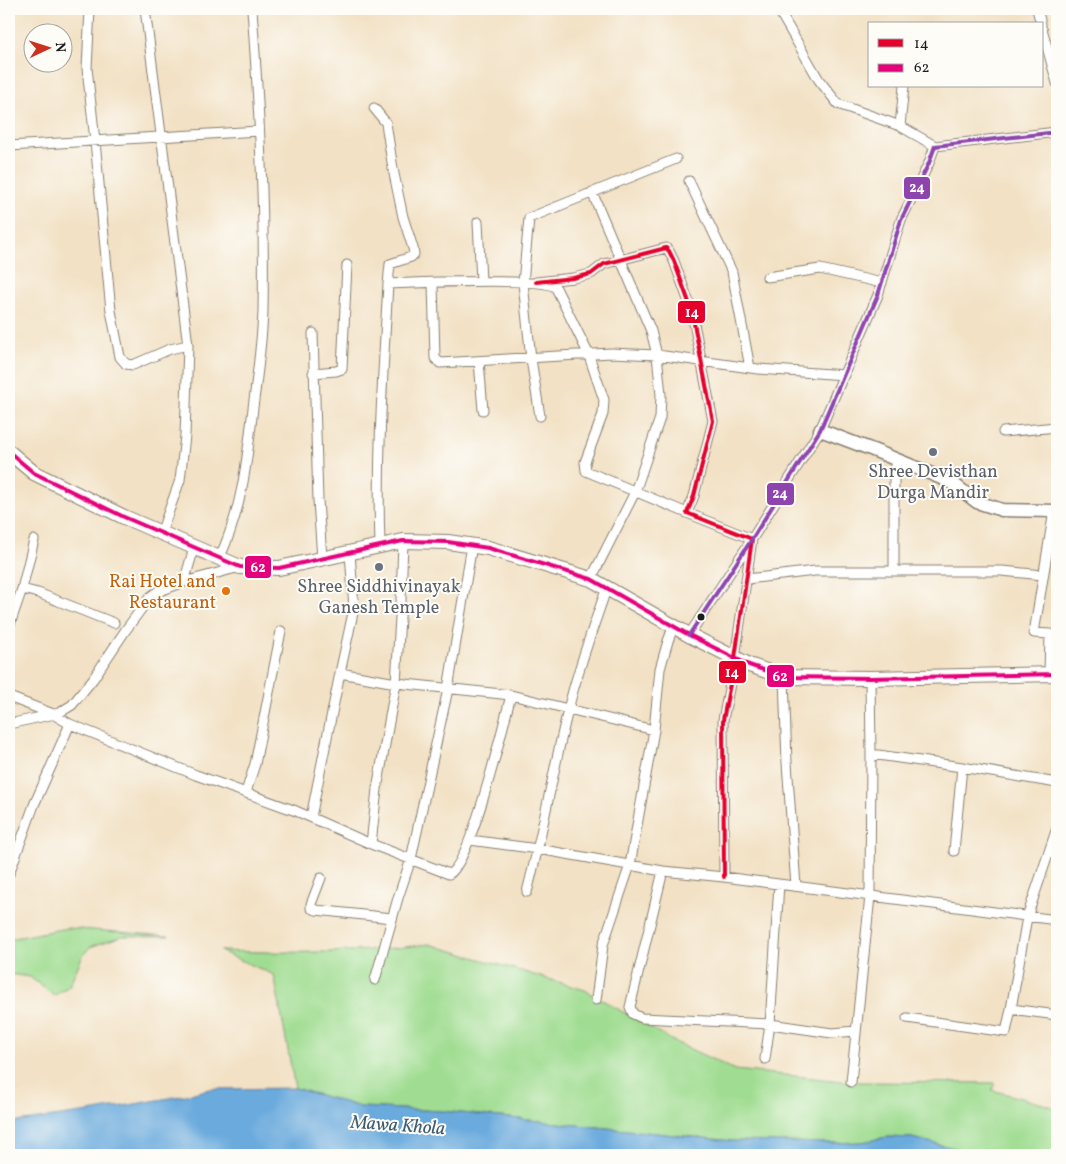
<svg xmlns="http://www.w3.org/2000/svg" width="1066" height="1164" font-family="Vollkorn,serif">
<rect width="100%" height="100%" fill="#fdfcf7"/>
<filter id="ink" filterUnits="userSpaceOnUse"><feTurbulence type="fractalNoise" baseFrequency=".02" numOctaves="2"/><feDisplacementMap in="SourceGraphic" scale="10" xChannelSelector="R" yChannelSelector="G"/><feConvolveMatrix kernelMatrix="1 2 1 2 8 2 1 2 1" color-interpolation-filters="sRGB"/></filter>
<filter id="wash" filterUnits="userSpaceOnUse"><feTurbulence type="fractalNoise" baseFrequency=".0096" numOctaves="4" result="noise"/><feDisplacementMap in="SourceGraphic" scale="20" xChannelSelector="R" yChannelSelector="G"/><feGaussianBlur stdDeviation="1.12" result="paint"/><feColorMatrix in="noise" values="0 0 0 0 0 0 0 0 0 0 0 0 0 0 0 0 0 1.4 0 .05"/><feComposite in="paint" operator="in"/></filter>
<g filter="url(#wash)">
<rect width="100%" height="100%" fill="#f2e1c4"/>
<path fill="#a0dd92" stroke="#5e7c57" d="M67 928 169 936H122L90 947 83 955 69 986 54 996 30 977 9 974V939Z
M429 944 585 990 673 1041 735 1070 851 1082 995 1083 992 1090 1057 1108V1155H1002L970 1152 912 1138 887 1137 862 1142 833 1143 733 1141 442 1111 360 1107 295 1088 274 975 220 951C290 953 359 954 429 944Z"/>
<path fill="#6aaadd" stroke="#43637c" d="M295 1088 361 1107 442 1111 733 1141 833 1143 862 1142 887 1137 912 1138 970 1152 1002 1155H9V1123L89 1112 186 1095 210 1089Z"/>
</g>
<g filter="url(#ink)">
<g fill="none" stroke-linecap="round" stroke-linejoin="round">
<g stroke="#877e70" stroke-width="11">
<path id="street" d="M90 9 87 68 95 141 111 311 120 357 126 364 133 365 170 349 188 345
M145 9 188 345 185 436 180 480 161 533
M778 9 819 80 838 104 900 126 935 146
M1037 9 1041 24
M1042 29 1057 83
M374 108 386 123 393 169 403 217 413 248 414 254 411 257 390 264 388 284
M900 126 904 86
M9 146 259 131
M689 181 732 272 750 368
M478 222 481 281
M767 277 820 269 882 283
M536 282 573 278 591 274 604 264 666 248 669 251 674 261 691 308 713 421 694 496 687 513 752 539 735 658 723 720 724 877
M433 283 435 358 440 363 611 353 657 355 758 369 845 375
M313 333 318 500 322 559
M479 361 483 410
M313 373 336 371 342 369 347 265
M540 416 531 359 523 283 529 218 676 159
M1003 432 1057 427
M403 541 401 601 396 683 511 695 654 730
M380 545C377 458 383 371 388 284 413 283 544 277 556 288L588 353 604 400 603 414 585 462 586 471 687 513
M219 559C242 510 247 462 253 408 257 376 262 343 263 311 265 210 259 109 252 9
M894 571V473L896 459
M591 579 635 492 660 418 661 395 657 355 651 331 592 192
M747 579 815 571H1002L1043 575
M184 582 194 548
M22 589 34 540
M9 627 22 589 38 593 114 623
M689 635 752 539 820 430 878 295 901 220 929 163 935 146 1057 132
M340 673 354 608 350 553
M1049 674 1050 634 1034 633 1054 511
M784 677 787 763 796 886
M9 697 53 714 70 724 34 805 9 874
M9 724 59 713 72 705 93 679 125 631 150 597 157 592 184 582 240 567
M70 724 196 775 296 811 371 844 449 874C470 865 504 723 511 695
M871 754 962 767 1057 783
M246 792 255 764 281 631
M311 817 340 673 396 683 377 789 371 844
M1057 828 1027 917 1011 1009 1057 1015
M470 840 538 849 663 871 724 877 1057 920
M954 851 962 767
M663 871 630 1007 633 1014 642 1018 770 1024 765 1059
M321 878 311 904V908L316 910 392 918
M779 884 770 1024 832 1033 856 1031
M527 892C543 832 553 770 568 710 578 668 593 628 607 587
M375 980 398 898 411 859 448 689 472 545
M596 1000 603 945 630 865 654 730 660 669 668 641 674 625
M907 1018 1006 1032 1011 1009
M851 1082 870 896 871 754 870 678"/>
</g>
<g stroke="#877e70" stroke-width="15">
<path id="secondary" d="M820 430 873 450 951 482 977 502 1002 510 1057 511"/>
</g>
<g stroke="#877e70" stroke-width="16">
<path id="primary" d="M9 452 34 473 124 517 240 567 279 568 403 541 448 542 488 548 591 579 689 635 749 665 784 677 870 678 1057 674"/>
</g>
<use href="#street" stroke="#fff" stroke-width="9"/>
<use href="#secondary" stroke="#fff" stroke-width="12"/>
<use href="#primary" stroke="#fff" stroke-width="14"/>
<g stroke="#fdfcf7" stroke-width="8">
<path id="bus-1" d="M536 282 573 278 591 274 604 264 666 248 669 251 674 261 691 308 713 421 694 496 687 513 752 539 735 658 723 720 724 877"/>
</g>
<g stroke="#fdfcf7" stroke-width="8">
<path id="bus-2" d="M9 452 34 473 124 517 240 567 279 568 403 541 448 542 488 548 591 579 689 635 749 665 784 677 870 678 1057 674"/>
</g>
<g stroke="#fdfcf7" stroke-width="8">
<path id="bus-3" d="M689 635 752 539 820 430 878 295 901 220 929 163 935 146 1057 132"/>
</g>
<use href="#bus-1" stroke="#e4002b" stroke-width="4"/>
<use href="#bus-2" stroke="#e5007d" stroke-width="4"/>
<use href="#bus-3" stroke="#8e44ad" stroke-width="4"/>
</g>
</g>
<g fill="#6b7280" stroke="#fdfcf7" stroke-width="2">
<circle cx="933" cy="452" r="5"/>
<circle cx="379" cy="567" r="5"/>
</g>
<circle fill="#e8710a" stroke="#fdfcf7" stroke-width="2" cx="226" cy="591" r="5"/>
<circle fill="#1c1c1c" stroke="#fdfcf7" stroke-width="2" cx="701" cy="617" r="4.5"/>
<g text-anchor="middle" stroke-width="4" stroke-linejoin="round" paint-order="stroke">
<g font-size="18" fill="#5b616d" stroke="#fdfcf7">
<text x="933" y="477">Shree Devisthan<tspan x="933" dy="21">Durga Mandir</tspan></text>
<text x="379" y="592">Shree Siddhivinayak<tspan x="379" dy="21">Ganesh Temple</tspan></text>
</g>
<g font-size="18" fill="#c56008" stroke="#fdfcf7" text-anchor="end">
<text x="216" y="587">Rai Hotel and<tspan x="216" dy="21">Restaurant</tspan></text>
</g>
<g font-size="19" font-style="italic" fill="#3f5c73" stroke="#fdfcf7">
<text transform="translate(398 1124) rotate(4)" y="7">Mawa Khola</text>
</g>
</g>
<g stroke="#fdfcf7" stroke-width="2">
<rect x="903" y="176" width="28" height="24" rx="5" fill="#8e44ad"/>
<rect x="677" y="300" width="29" height="24" rx="5" fill="#e4002b"/>
<rect x="766" y="482" width="29" height="24" rx="5" fill="#8e44ad"/>
<rect x="244" y="555" width="28" height="24" rx="5" fill="#e5007d"/>
<rect x="718" y="660" width="29" height="24" rx="5" fill="#e4002b"/>
<rect x="766" y="664" width="29" height="24" rx="5" fill="#e5007d"/>
</g>
<g font-size="14" text-anchor="middle" font-weight="bold" fill="#fff">
<text x="917" y="192">24</text>
<text x="692" y="317">14</text>
<text x="780" y="498">24</text>
<text x="258" y="572">62</text>
<text x="732" y="677">14</text>
<text x="780" y="681">62</text>
</g>
<rect width="1066" height="1164" fill="none" stroke="#fdfcf7" stroke-width="30"/>
<rect x="868" y="22" width="175" height="65" fill="#fdfcf7" stroke="#a3a29f"/>
<rect x="878" y="39" width="25" height="8" fill="#e4002b" stroke="#a3a29f"/>
<text x="914" y="48" font-size="15" fill="#1c1c1c">14</text>
<rect x="878" y="64" width="25" height="8" fill="#e5007d" stroke="#a3a29f"/>
<text x="914" y="72" font-size="15" fill="#1c1c1c">62</text>
<g transform="translate(48 48) rotate(86)"><circle r="24" fill="#fdfcf7" stroke="#a3a29f"/>
<path d="M0-4L9 19L0 12L-9 19Z" fill="#c8321e"/>
<text y="-8" font-size="14" font-weight="bold" text-anchor="middle" fill="#1c1c1c">N</text>
</g>
</svg>
